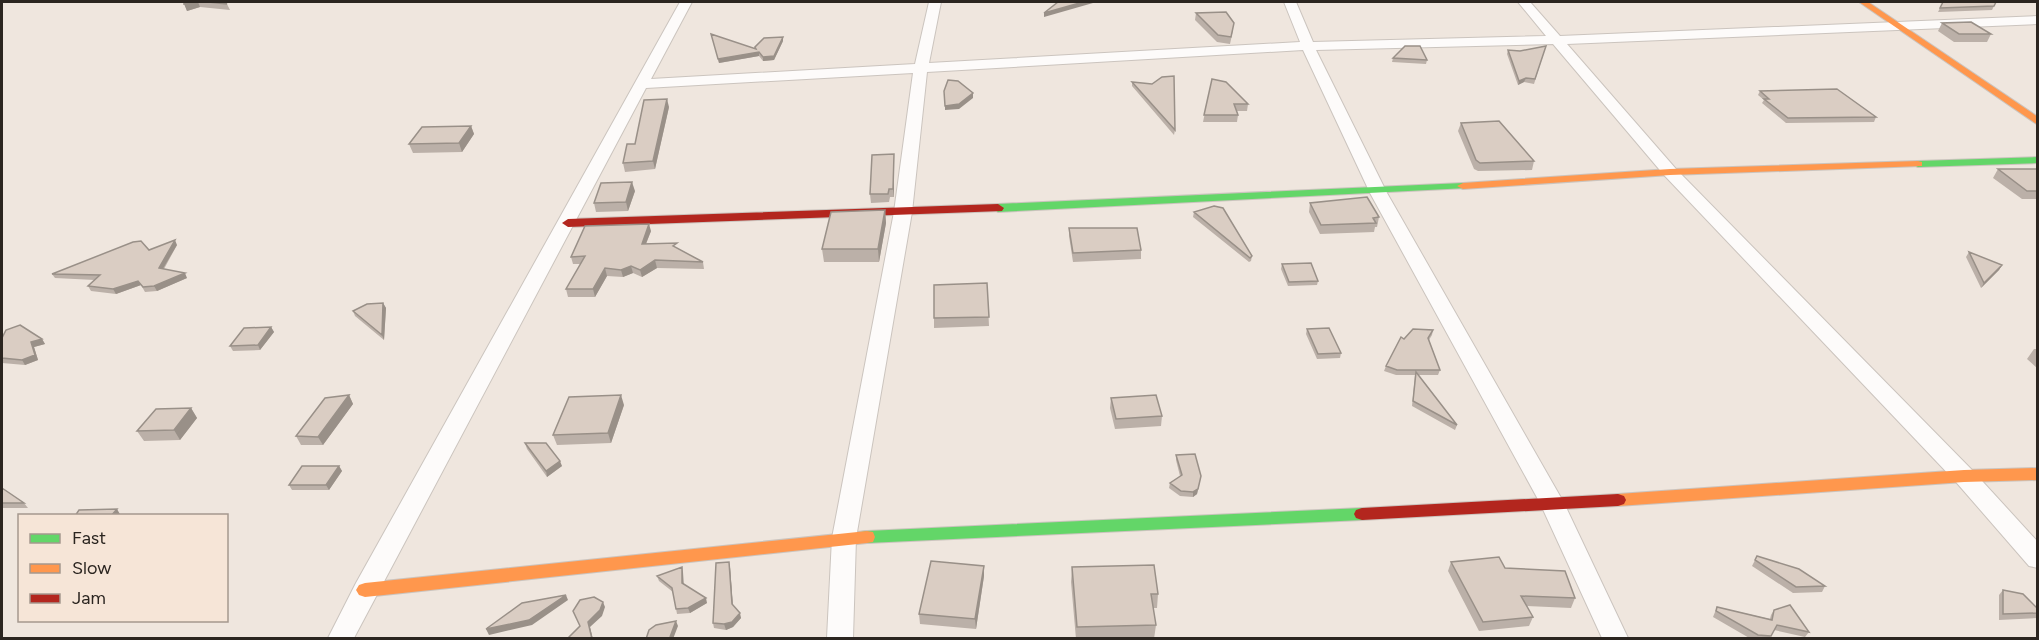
<svg xmlns="http://www.w3.org/2000/svg" width="2039" height="640" font-family="Figtree,sans-serif">
<rect width="100%" height="100%" fill="#efe6de"/>
<g fill="none" stroke-linecap="round" stroke-linejoin="round">
<g stroke="#cbc4be" stroke-width="2">
<path id="street" d="M680 2H692L651 79 915 64 929 2H941L929 63 1300 42 1284 2H1296L1313 42 1546 36 1518 2H1530L1560 36 2038 16V24L1567 44 1676 169 1972 470 2038 542V568L2029 566 1956 482 1664 175 1553 44 1316 50 1387 193 1564 503 1628 638H1602L1540 503 1370 193 1303 50 927 72 912 212 856 538 853 638H827L832 538 894 212 913 73 646 88 354 638H328L356 583Z"/>
</g>
<g stroke="#cbc4be" stroke-width="2">
<path id="fast" d="M2038 157V163L1918 167 1912 164 1918 161Z
M1463 183 1469 186 1467 188 998 212 992 208 998 204Z
M1362 508 1368 510 1370 514 1368 518 1362 520 867 543 861 542 859 537 861 532 867 531Z"/>
</g>
<g stroke="#cbc4be" stroke-width="2">
<path id="slow" d="M1859 2H1868L2038 117V125Z
M1918 161 1922 162V166L1670 175 1463 189 1457 186 1463 183 1670 169Z
M2038 468V480L1964 482 1618 506 1612 504 1610 500 1612 496 1618 494 1964 470Z
M867 531 873 532 875 537 873 542 867 543 365 597 359 595 356 590 359 585 365 583Z"/>
</g>
<g stroke="#cbc4be" stroke-width="2">
<path id="jam" d="M998 204 1004 208 1002 211 568 227 562 223 568 219Z
M1618 494 1624 496 1626 500 1624 504 1618 506 1362 520 1356 518 1354 514 1356 510 1362 508Z"/>
</g>
<use href="#street" fill="#fdfbfa" fill-rule="evenodd"/>
<use href="#fast" fill="#63d668" fill-rule="evenodd"/>
<use href="#slow" fill="#ff974d" fill-rule="evenodd"/>
<use href="#jam" fill="#b3261e" fill-rule="evenodd"/>
</g>
<path fill="#bbb0a8" d="M184 2H224L227 4 230 10 200 7 187 11Z
M1943 2 1994 6 1992 10 1938 12Z
M1196 13 1233 30 1230 44 1217 42 1195 20Z
M1942 23 1991 34 1987 42H1954L1938 31Z
M711 34 755 49V47L783 41 774 60 763 61 759 56 719 63Z
M1546 46 1534 84 1524 82 1518 85 1507 54 1508 50 1520 51Z
M1393 58 1427 60 1426 64 1392 62Z
M1212 79 1248 104 1247 111H1237L1238 115 1237 122H1203Z
M1132 82 1175 130 1174 135 1132 86Z
M1760 91 1876 117 1874 122 1786 123 1762 103 1764 100 1758 95Z
M669 107 655 169 625 172 623 163 635 144Z
M1461 123 1534 161 1532 170 1478 171 1474 169 1458 131Z
M471 126 474 134 462 152 413 153 409 144Z
M894 162V197H890L889 202 871 203 870 194Z
M1998 169H2037V199H2022L1993 178Z
M635 191 628 211 596 212 594 203Z
M1310 203 1379 217 1377 227H1375L1374 232 1320 234 1309 212Z
M885 210 886 223 879 262H824L822 249Z
M1194 212 1252 256 1251 261 1249 262 1193 217Z
M1069 228 1141 250V259L1073 262 1069 236Z
M651 231 646 244 679 249 703 262 704 269 657 268 642 277 633 273 623 277 607 276 595 297H568L566 289 581 264H573L571 257Z
M177 245 164 269 187 278 157 291 145 292 141 285 116 294 91 291 88 286 95 280 55 278 52 274 149 250Z
M1969 252 2002 265 1999 270 1981 288 1966 257Z
M1282 264 1318 281 1317 285 1288 286 1281 269Z
M987 283 989 326 934 328V318Z
M383 303 386 308 384 340 355 316 353 311Z
M271 327 274 332 260 350 233 351 230 346Z
M1307 329 1341 353 1340 358 1317 359 1306 334Z
M1433 330 1432 335 1429 340 1440 370 1438 375H1418L1457 425 1455 430 1412 406 1415 375H1396L1384 371 1386 366 1404 339Z
M2 338 42 339 45 344 34 347 38 360 25 365 2 363Z
M2034 349H2037V368L2027 359Z
M349 395 353 404 323 445H301L296 436Z
M1111 398 1162 416 1161 426 1115 429 1110 408Z
M624 405 611 443 557 445 553 435Z
M191 408 197 418 180 440 144 441 137 431Z
M525 443 562 466 547 477 527 449Z
M1176 455 1201 476 1197 494 1193 497 1180 496 1169 488 1170 483 1180 476 1176 460Z
M339 466 342 471 329 490H292L289 485Z
M2 488 24 503 28 508H2Z
M1757 556 1825 586 1822 592 1793 593 1752 566Z
M1451 562 1505 568 1575 598 1571 608 1527 606 1533 617 1529 626 1479 631 1448 571Z
M730 567 733 605 741 618 733 627 726 630 714 628 713 623Z
M1072 567 1158 594 1157 608H1153L1156 625 1154 639H1076L1071 582Z
M683 572V584L707 603 690 613 677 614 673 592 659 581 657 576Z
M984 576 976 629 920 624 919 614Z
M2003 590 2037 608V618L1999 620V595Z
M1717 607 1770 619 1771 615 1774 610 1809 632 1805 637 1774 630 1769 639H1751L1713 617Z"/>
<path fill="#999088" d="M193 2H198L200 7 187 11 184 4Z
M1083 2H1093V3L1044 17V13Z
M783 37V41L774 60 763 61V57Z
M759 52V56L719 63 718 59Z
M1526 78 1524 82 1518 85 1519 81Z
M973 93V98L959 109 945 110V106Z
M667 99 669 107 655 169 653 161Z
M471 126 474 134 462 152 459 143Z
M894 154V197L893 189Z
M632 182 635 191 628 211 626 202Z
M885 210 886 223 879 262 878 249Z
M649 224 651 231 643 251 642 244Z
M175 240 177 245 161 272 159 268Z
M655 260 657 268 642 277 640 270Z
M2002 265 1999 270 1981 288 1984 283Z
M631 266 633 273 623 277 621 270Z
M605 268 607 276 595 297 593 289Z
M185 273 187 278 157 291 154 286Z
M138 281 141 285 116 294 113 289Z
M383 303 386 308 384 340 382 335Z
M271 327 274 332 260 350 258 345Z
M42 339 45 344 34 347 38 360 25 365 22 360 31 342Z
M349 395 353 404 323 445 318 437Z
M621 395 624 405 611 443 608 433Z
M191 408 197 418 180 440 174 430Z
M560 461 562 466 547 477 546 471Z
M339 466 342 471 329 490 326 485Z
M1201 476 1197 494 1193 497V492Z
M117 509 121 516H111Z
M729 562 730 567 733 609 732 604Z
M984 566V576L976 629 975 619Z
M682 567 683 572 684 588 682 583Z
M566 595 568 600 532 625 489 635 486 629Z
M706 598 707 603 690 613 688 608Z
M603 602 605 607 602 616 590 627 593 639H592L588 622Z
M740 613 741 618 733 627 726 630 724 624Z
M676 621 678 626 673 639H669Z"/>
<path fill="#dacdc3" stroke="#999088" stroke-width="1.5" d="M184 2H193L184 4Z
M208 2H224L227 4Z
M1058 2H1083L1044 13Z
M1943 2H1996L1994 6 1940 8Z
M1226 12 1234 23 1231 37 1218 35 1196 13Z
M1971 22 1991 34H1959L1942 23Z
M711 34 756 49 755 47 764 38 783 37 774 56 763 57 759 52 718 59Z
M1405 46H1420L1427 60 1393 58Z
M1546 46 1535 79 1526 78 1519 81 1508 50 1520 51Z
M1174 76 1175 130 1132 82 1152 84 1162 77Z
M1212 79 1226 82 1248 104H1234L1238 115H1204Z
M948 80 958 81 973 93 959 104 945 106 944 91Z
M1837 89 1876 117 1788 118 1764 99H1769L1760 91Z
M667 99 653 161 623 163 627 144H635L644 100Z
M1499 121 1534 161 1480 163 1476 160 1461 123Z
M471 126 459 143 409 144 422 127Z
M894 154 893 189H889L888 194H870L872 155Z
M1998 169H2037V191H2027Z
M632 182 626 202 594 203 601 183Z
M1367 197 1379 217 1373 218 1376 223 1321 225 1310 203Z
M1214 206 1223 208 1252 256 1250 258 1194 212Z
M885 210 878 249H822L831 212Z
M649 224 642 244 677 243 673 246 703 262 655 260 640 270 631 266 621 270 605 268 593 289H566L585 256 571 257 585 226Z
M1069 228H1137L1141 250 1073 253Z
M175 240 159 268 185 273 154 286 143 287 138 281 113 289 88 286 100 275 52 274 133 242 141 241 149 250Z
M1969 252 2002 265 1984 283Z
M1311 263 1318 281 1289 282 1282 264Z
M987 283 989 317 934 318V285Z
M383 303 382 335 353 311 367 304Z
M20 325 42 339 31 342 35 355 22 360 2 358V338L6 330Z
M271 327 258 345 230 346 244 328Z
M1329 328 1341 353 1318 354 1307 329Z
M1413 329 1433 330 1428 338 1440 370H1397L1386 366 1401 337 1404 339Z
M1416 372 1457 425 1413 401Z
M349 395 318 437 296 436 325 398Z
M621 395 608 433 553 435 569 397Z
M1156 395 1162 416 1116 419 1111 398Z
M191 408 174 430 137 431 156 409Z
M525 443H546L560 461 546 471Z
M1195 454 1201 476 1198 489 1193 492 1181 491 1170 483 1182 475 1176 455Z
M302 466H339L326 485H289Z
M2 488 24 503H2Z
M117 509 111 516H75L79 510Z
M1757 556 1799 569 1825 586 1796 587 1755 560Z
M1499 557 1505 568 1565 571 1575 598 1521 596 1533 617 1483 622 1451 562Z
M931 561 984 566 975 619 919 614Z
M729 562 732 604 740 613 732 622 724 624 713 623 716 563Z
M1154 565 1158 594H1151L1156 625 1077 627 1072 567Z
M682 567V583L706 598 688 608 676 609 672 588 657 576Z
M2003 590 2023 594 2037 608V613L2003 614Z
M566 595 529 620 486 629 522 603Z
M594 597 603 602 600 610 588 622 592 639H567L580 626 573 611 580 600Z
M1790 605 1809 632 1777 625 1771 636 1758 635 1716 611 1717 607 1772 620 1774 610Z
M676 621 670 637 669 639H646L649 630 656 625Z"/>
<rect width="2039" height="640" fill="none" stroke="#2b2520" stroke-width="6"/>
<rect x="18" y="514" width="210" height="108" fill="#f6e5d7" stroke="#a5988e" stroke-width="1.5"/>
<rect x="30" y="534" width="30" height="9" fill="#63d668" stroke="#a5988e" stroke-width="1.5"/>
<text x="72" y="544" font-size="18" fill="#2b2520">Fast</text>
<rect x="30" y="564" width="30" height="9" fill="#ff974d" stroke="#a5988e" stroke-width="1.5"/>
<text x="72" y="574" font-size="18" fill="#2b2520">Slow</text>
<rect x="30" y="594" width="30" height="9" fill="#b3261e" stroke="#a5988e" stroke-width="1.5"/>
<text x="72" y="604" font-size="18" fill="#2b2520">Jam</text>
</svg>
